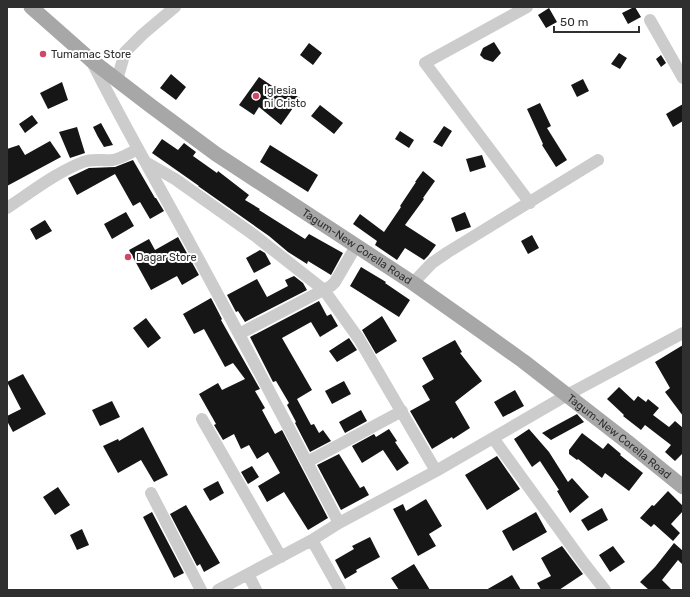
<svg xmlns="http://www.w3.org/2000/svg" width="690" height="597" font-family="Rubik,sans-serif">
<rect width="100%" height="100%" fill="#fff"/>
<path fill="#161616" d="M634 7H635L641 17 628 24 622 13Z
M549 8 557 22 546 28 538 15Z
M494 42 501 53 493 62 484 59 480 55 483 48Z
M309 43 322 53 313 65 300 55Z
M619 53 627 58 620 69 611 64Z
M661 55 666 63 661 67 656 59Z
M171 74 186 87 176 100 160 88Z
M259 77 284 94 286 90 300 98 281 125 259 107 254 115 239 105Z
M583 79 589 91 577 97 571 85Z
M62 82 68 100 48 109 40 93Z
M540 103 551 126 547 128 567 160 556 167 542 145 543 144 527 109Z
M683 104V121L673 127 666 114Z
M320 105 343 123 334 134 311 116Z
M32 115 38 123 25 133 19 124Z
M101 123 113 145 104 147 98 137 93 127Z
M444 126 452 131 442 147 433 142Z
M77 127 85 153 70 158 59 132Z
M400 131 414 140 409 148 395 139Z
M162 139 178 150 184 143 196 152 193 156 217 173 218 171 249 195 245 200 260 209 259 210 305 239 309 234 343 253 331 275 308 261 307 264 288 252 269 236 198 186H199L152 153Z
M50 141 61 157 7 186V149L19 145 25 155Z
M270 145 318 175 308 192 260 162Z
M482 155 486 167 470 172 466 159Z
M133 160 155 198H156L164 211 150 219 140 202 133 206 115 174 77 195 68 178 89 168 115 167Z
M423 171 435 181 423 198 424 199 405 225 436 245 428 256 424 260 405 248 397 260 375 245 377 241 353 224 360 214 384 232 401 207 400 206 416 182H415Z
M126 212 134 226 112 239 104 224Z
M465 212 471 227 456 232 451 218Z
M45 220 52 231 36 240 30 229Z
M532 235 539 248 528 254 521 241Z
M178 237 199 275 182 285 177 276 151 290 129 250 149 239 155 250Z
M260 250 265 253 271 264 254 273 246 258Z
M361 267 386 282 385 283 410 300 399 317 350 286Z
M294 276 303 283 307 290 245 322 238 311 236 312 227 295 257 279 267 297 288 286 285 280Z
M211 298 222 319 221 320 260 389 255 391 265 408 262 410 275 434 282 430 328 518 308 530 284 492 267 502 258 486 280 473 268 452 257 459 249 445 241 449 234 434 223 440 214 425 216 424 199 394 218 383 222 390 245 379 233 363 225 367 204 329 194 334 183 314Z
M319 301 327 316 331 314 338 326 320 337 311 322 282 338 312 390 297 399 311 425 314 424 319 433 323 430 331 441 310 452 295 423 296 422 287 405 289 403 276 381 273 382 250 337Z
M382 316 397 341 376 354 362 330Z
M146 318 161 338 148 348 133 328Z
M349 338 357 350 337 362 329 351Z
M455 340 462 352 460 353 482 381 455 402 470 428 453 439 452 437 432 449 410 411 430 400 422 386 434 379 422 358Z
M683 345V416L665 392 670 388 655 362Z
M23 374 46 414 13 432 7 421V416L21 409 7 382Z
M344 381 351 394 332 404 325 391Z
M619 387 634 401 638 396 646 402 648 399 659 408 653 415 669 427 675 421 683 428V453L675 461 665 452 671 445 645 425 641 430 623 416 624 415 607 399Z
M515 390 524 406 503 417 494 402Z
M112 401 120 417 100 426 92 410Z
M361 410 367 421 345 433 339 422Z
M577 414 584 422 551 440 542 433Z
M143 427 168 475 154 482 141 460 118 473 103 446 118 439 119 441Z
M389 429 397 441 395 442 409 463 397 471 383 450 362 463 352 446 374 434 376 437Z
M529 429 549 452 568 482 572 478 589 497 570 513 557 491 559 490 540 461 532 467 514 439Z
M582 433 603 449 608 443 621 454 620 455 643 473 629 491 605 473 602 478 578 459 577 460 569 454V450Z
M339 454 360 488 364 486 369 495 341 510 317 465Z
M497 456 520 489 487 510 465 475Z
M252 466 259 477 248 484 241 472Z
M218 481 224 493 210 501 203 489Z
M58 487 70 505 55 515 43 497Z
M668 491 683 506V511L671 524 680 533 673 541 654 524 651 527 640 518 652 505 654 506Z
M426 499 442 526 429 534 436 546 418 556 393 509 403 504 406 511Z
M186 505 220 563 204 572 200 564 197 566 170 514Z
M602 508 608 520 588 531 581 520Z
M152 512 184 573 174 578 143 517Z
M536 512 547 532 513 551 502 531Z
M82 529 89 545 77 550 70 535Z
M370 537 380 557 356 570 357 572 345 579 335 560 354 549 352 546Z
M674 543 683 551V565L678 560 662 580 672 590H649L640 582 655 567Z
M562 546 583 574 559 590H541L537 583 551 576 541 558Z
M613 546 625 562 610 572 599 555Z
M414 564 430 590H399L391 578Z
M512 575 521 590H486Z"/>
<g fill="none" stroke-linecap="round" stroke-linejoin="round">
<path stroke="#ccc" stroke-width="12" d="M527 7 425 63 530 203
M650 20 683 78
M92 62C123 124 158 184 191 245 241 337 290 430 339 523
M117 80 125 52 143 34 175 7
M147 163 175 179 254 235 324 290 359 339 436 471
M7 208C30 193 57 172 83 162 93 158 102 161 113 160 122 158 130 153 138 149
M413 283 432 263 448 252 598 160
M239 334 331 286 335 282 356 246
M202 419 281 557
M493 438 583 562 605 590
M307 462 402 411
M151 493 201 590
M312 540 340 590
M248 574 256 590
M218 590 312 540 339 523 436 471 567 395 683 333"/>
<path stroke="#a7a7a7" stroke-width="15" id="s1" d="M31 7 91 60 151 106 216 154 413 283 481 331 523 361 630 444 683 487"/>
</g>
<g fill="#cf4967" stroke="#fff" stroke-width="1.5">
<circle cx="43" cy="54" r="4"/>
<circle cx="256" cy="96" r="4"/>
<circle cx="128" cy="257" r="4"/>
</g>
<g text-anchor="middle" stroke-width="4" stroke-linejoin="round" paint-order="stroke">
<g font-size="11" fill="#2f2f2f" stroke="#fff" text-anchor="start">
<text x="51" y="58">Tumamac Store</text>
<text x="264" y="94">Iglesia<tspan x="264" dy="13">ni Cristo</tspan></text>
<text x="136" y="261">Dagar Store</text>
</g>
<g font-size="11" fill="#2f2f2f" stroke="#fff">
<text dy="4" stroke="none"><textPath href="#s1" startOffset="405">Tagum-New Corella Road</textPath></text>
<text dy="4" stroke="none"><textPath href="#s1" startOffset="729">Tagum-New Corella Road</textPath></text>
</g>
</g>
<rect width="690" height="597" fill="none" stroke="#2f2f2f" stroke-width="16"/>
<path d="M554 26v6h85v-6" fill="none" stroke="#2f2f2f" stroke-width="2"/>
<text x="560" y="26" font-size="12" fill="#2f2f2f" stroke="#ffffff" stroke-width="3" paint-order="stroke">50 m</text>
</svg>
